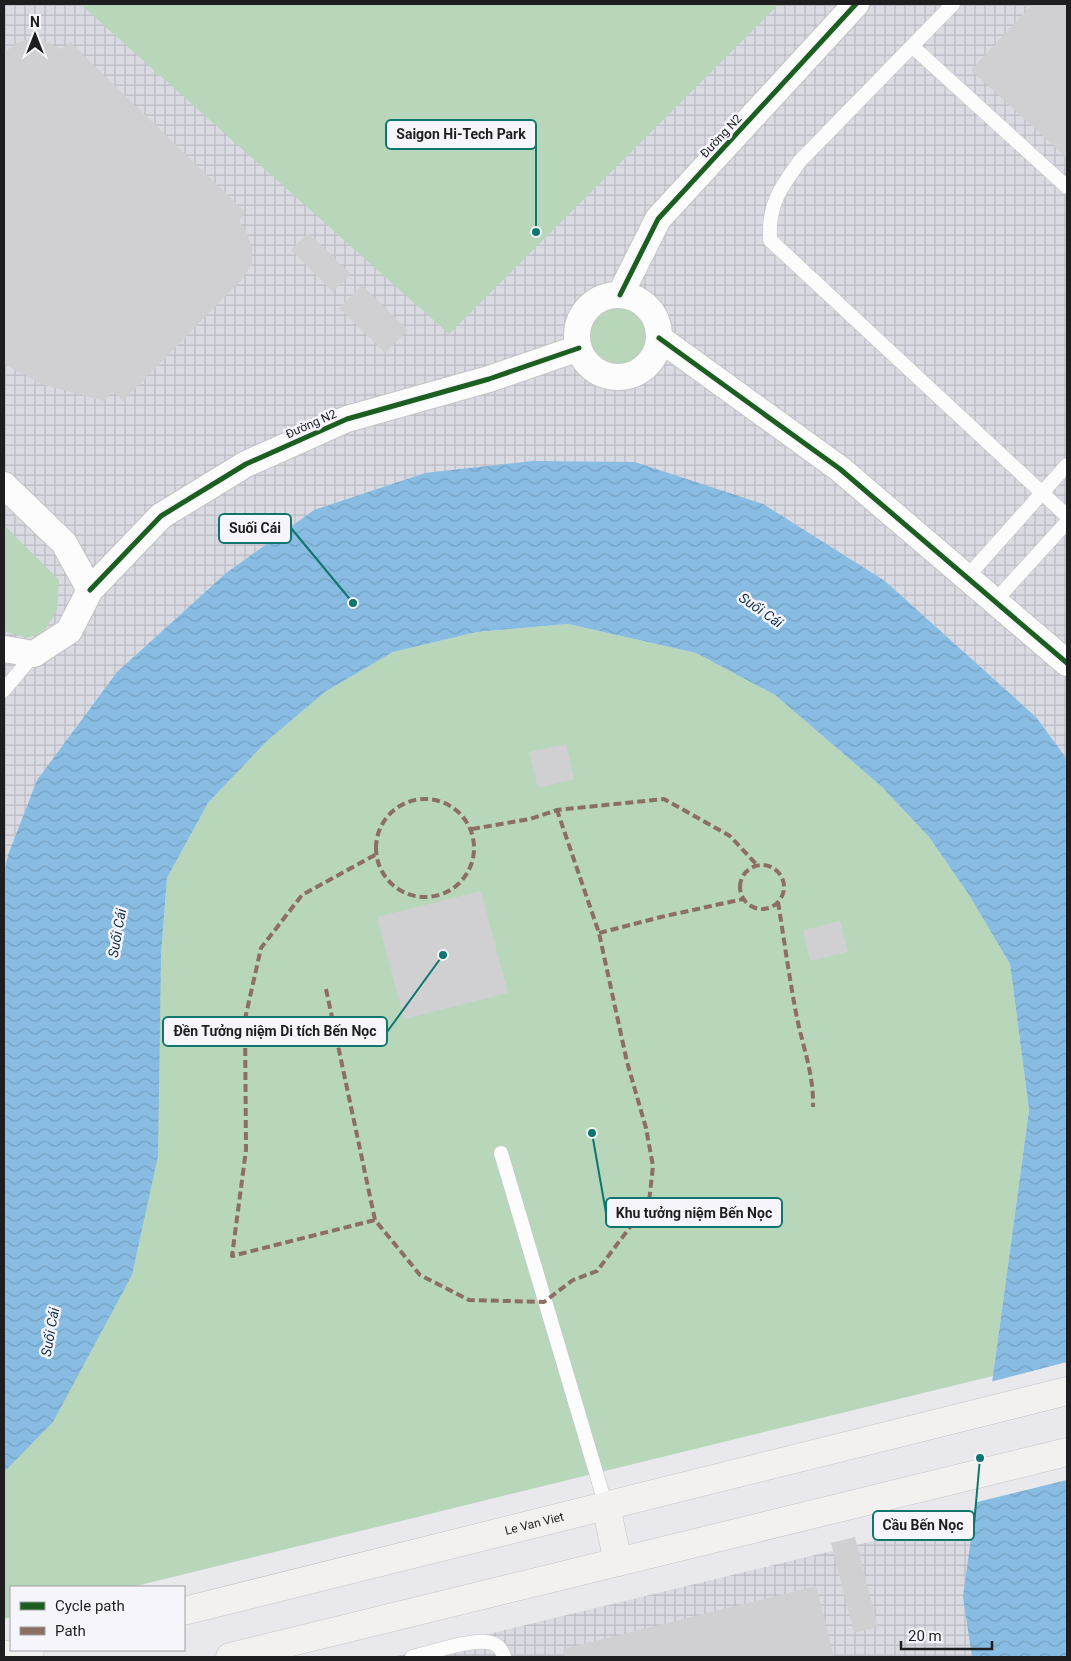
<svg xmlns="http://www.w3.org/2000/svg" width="1071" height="1661" font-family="Roboto,sans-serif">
<defs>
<pattern id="industrial-grid" width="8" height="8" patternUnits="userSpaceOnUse" patternTransform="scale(1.25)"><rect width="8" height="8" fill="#dadae3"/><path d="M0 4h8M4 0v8" fill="none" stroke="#bbbbc2"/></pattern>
<pattern id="water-waves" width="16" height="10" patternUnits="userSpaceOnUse" patternTransform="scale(1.25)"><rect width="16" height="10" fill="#88bce2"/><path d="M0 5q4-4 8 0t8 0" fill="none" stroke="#75a1c2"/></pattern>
</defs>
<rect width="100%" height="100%" fill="#e9e9ed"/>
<path fill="url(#industrial-grid)" d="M4 4H1067V759L1036 717 885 581 763 505 635 462 425 473 314 510 226 573 117 672 37 780 8 855 4 872Z
M1067 1494V1657H393Z"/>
<path fill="#b8d7ba" d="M80 4H779L449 334Z
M587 336a32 32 0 1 1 64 0a32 32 0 1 1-64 0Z
M4 525 59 580 57 611 43 633 27 638 4 631Z
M568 624 696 653 775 695 882 787 929 837 969 895 1010 964 1029 1110 993 1376 132 1587H11V1617L4 1619V1472L161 956 167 878 208 803 267 741 325 692 393 652 477 632Z"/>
<path fill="url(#water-waves)" d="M533 461 635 462 763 504 885 581 1036 717 1067 759V1657H972L963 1597 1029 1110 1010 964 969 895 929 837 882 787 775 695 696 653 568 624 477 632 393 652 325 692 267 741 208 803 167 878 161 956 158 1156 132 1275 53 1422 4 1472V872L8 855 37 780 117 672 226 573 314 510 425 473Z"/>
<path fill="#e9e9ed" d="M1067 1362V1480L973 1503 990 1382Z"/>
<path fill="#d0cfd1" d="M1033 4H1067V158L971 70Z
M33 39 48 42 61 49 70 42 245 212 239 221 246 230 252 248V265L242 279 123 401 114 391 104 401 41 384 4 364V48L7 50 19 42Z
M308 233 351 274 333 292 291 250Z
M362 285 408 330 385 353 339 308Z
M566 744 574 779 538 788 529 752Z
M481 891 508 993 404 1019 377 917Z
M840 921 848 952 810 961 803 930Z
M855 1537 878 1627 854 1633 831 1543Z
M816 1586 834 1657H565L563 1649Z"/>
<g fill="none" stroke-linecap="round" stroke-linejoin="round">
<g stroke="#c4c4c6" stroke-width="15">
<path id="service" d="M953 4 800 161C780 188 768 205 770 240L1067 516
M912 46 1067 187
M967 577 1067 465
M995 601 1067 522
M4 690 34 654
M501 1153 606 1506
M412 1657C431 1653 475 1637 492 1643 498 1645 503 1651 504 1657"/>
</g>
<g stroke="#c4c4c6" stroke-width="28">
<path id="minor" d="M620 295 658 219 856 4
M577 336a41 41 0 1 1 82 0a41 41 0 1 1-82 0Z
M659 338 840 469 1067 663
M4 485 64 543 90 590 69 631 34 654 4 649
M90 590 161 516 246 464 347 419 489 379 579 348"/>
</g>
<g stroke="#c4c4c6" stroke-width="29">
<g id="secondary">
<path d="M606 1506 618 1562"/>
<path id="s1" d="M184 1611 1067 1391"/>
<path d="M4 1656 30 1650"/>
<path d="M230 1657 1067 1452"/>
</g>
</g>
<use href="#service" stroke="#fcfcfc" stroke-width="14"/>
<use href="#minor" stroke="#fcfcfc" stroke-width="26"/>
<use href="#secondary" stroke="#f3f1ef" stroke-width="28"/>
<path stroke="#8d6e63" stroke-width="4" stroke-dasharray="8 4" stroke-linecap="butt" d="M376 848a49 49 0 1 1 98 0a49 49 0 1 1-98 0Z
M472 829 530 819 557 810 664 799 730 836 757 865
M375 855 302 895 261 948 245 1019 246 1150 232 1256 375 1220
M740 887a22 22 0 1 1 44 0a22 22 0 1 1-44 0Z
M778 902C784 939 789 976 796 1013 802 1045 814 1073 813 1107
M599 933 661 917 743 899
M326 989 375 1220 420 1275 469 1300 544 1302 573 1280 597 1271 649 1202 653 1166 646 1128 627 1062 599 933 557 810"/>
<g stroke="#f5f5fb" stroke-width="8">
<path id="cycleway" d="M620 295 658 219 856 4
M659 338 840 469 1067 663
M90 590 161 516 246 464 347 419 489 379 579 348"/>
</g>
<use href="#cycleway" stroke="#1b5e20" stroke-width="5"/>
</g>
<g text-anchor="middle" stroke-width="5" stroke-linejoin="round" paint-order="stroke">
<g font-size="12" fill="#1e1e20" stroke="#f5f5fb">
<text transform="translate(721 136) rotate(-47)" y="4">Đường N2</text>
<text transform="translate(311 424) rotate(-24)" y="4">Đường N2</text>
<text dy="4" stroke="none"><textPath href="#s1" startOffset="361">Le Van Viet</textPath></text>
</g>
<g font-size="14" font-style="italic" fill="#113148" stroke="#f5f5fb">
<text transform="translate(761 610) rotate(35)" y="5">Suối Cái</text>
<text transform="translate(117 933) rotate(-80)" y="5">Suối Cái</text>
<text transform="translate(50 1332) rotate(-80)" y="5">Suối Cái</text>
</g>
</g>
<path fill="none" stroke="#0f766e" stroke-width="2" d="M536 232L536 134M353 603L291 528M443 955L387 1032M592 1133L606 1213M980 1458L974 1525"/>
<g fill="#0f766e" stroke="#f5f5fb" stroke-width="2">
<circle cx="536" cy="232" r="5"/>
<circle cx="353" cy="603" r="5"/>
<circle cx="443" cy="955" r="5"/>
<circle cx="592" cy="1133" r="5"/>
<circle cx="980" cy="1458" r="5"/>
</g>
<g fill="#f5f5fb" stroke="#0f766e" stroke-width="2">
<rect x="386" y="120" width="150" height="29" rx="5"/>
<rect x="219" y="514" width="72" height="29" rx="5"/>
<rect x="163" y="1017" width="224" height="29" rx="5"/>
<rect x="606" y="1198" width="176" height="29" rx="5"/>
<rect x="873" y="1511" width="101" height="29" rx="5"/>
</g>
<g font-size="14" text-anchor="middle" font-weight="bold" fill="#1e1e20">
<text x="461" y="139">Saigon Hi-Tech Park</text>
<text x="255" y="533">Suối Cái</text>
<text x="275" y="1036">Đền Tưởng niệm Di tích Bến Nọc</text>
<text x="694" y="1218">Khu tưởng niệm Bến Nọc</text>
<text x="923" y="1530">Cầu Bến Nọc</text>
</g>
<rect width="1071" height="1661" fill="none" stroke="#1e1e20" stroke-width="10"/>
<rect x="10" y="1586" width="175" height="65" fill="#f5f5fb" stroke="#9f9fa3"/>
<rect x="20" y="1602" width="25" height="8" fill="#1b5e20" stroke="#9f9fa3"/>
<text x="55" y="1611" font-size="15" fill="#1e1e20">Cycle path</text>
<rect x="20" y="1627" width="25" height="8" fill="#8d6e63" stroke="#9f9fa3"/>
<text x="55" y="1636" font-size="15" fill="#1e1e20">Path</text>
<g transform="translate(35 35)" stroke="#f5f5fb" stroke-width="4" paint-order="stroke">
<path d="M0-4L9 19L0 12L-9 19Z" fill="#1e1e20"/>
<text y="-8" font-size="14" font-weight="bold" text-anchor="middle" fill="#1e1e20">N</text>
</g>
<path d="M901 1641v8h91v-8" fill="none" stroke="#1e1e20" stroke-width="2.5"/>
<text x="908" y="1641" font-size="15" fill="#1e1e20" stroke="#f5f5fb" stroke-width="4" paint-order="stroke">20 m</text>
</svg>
